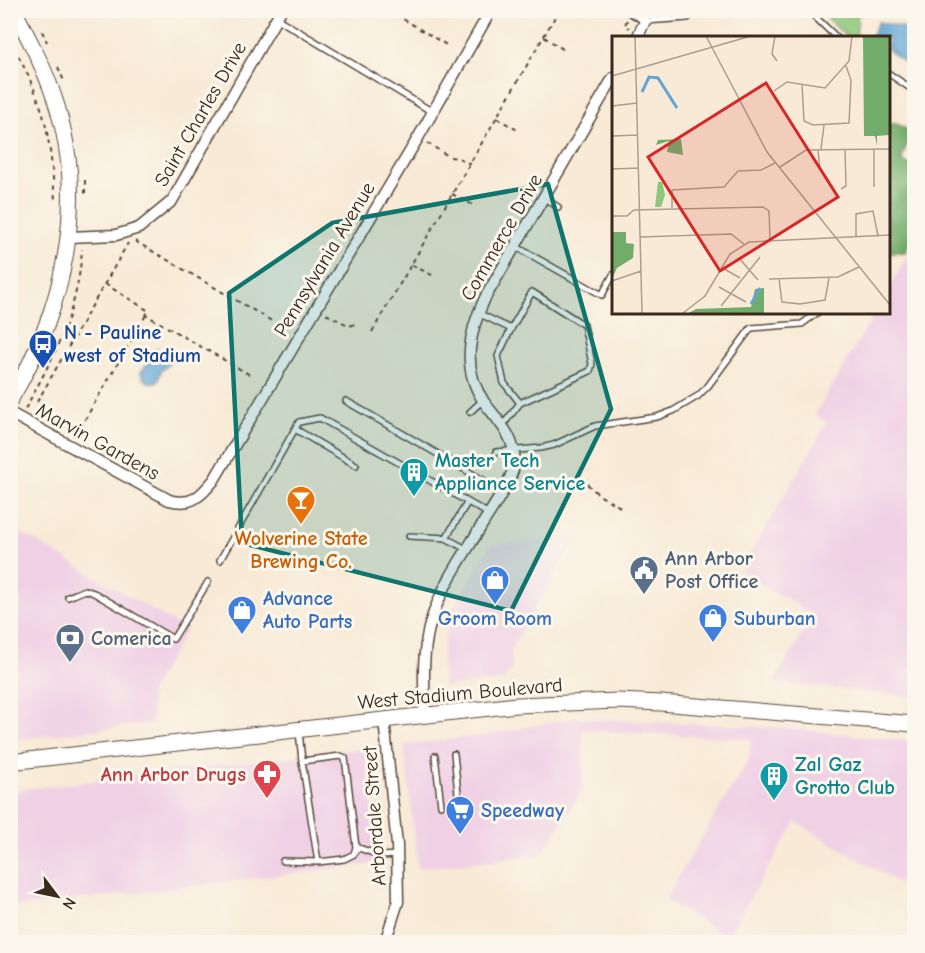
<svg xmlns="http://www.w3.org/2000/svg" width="925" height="953" font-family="'Comic Neue',sans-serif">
<rect width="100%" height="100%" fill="#fbf7ec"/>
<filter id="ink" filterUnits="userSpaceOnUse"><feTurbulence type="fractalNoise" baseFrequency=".0167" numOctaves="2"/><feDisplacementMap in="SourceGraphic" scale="12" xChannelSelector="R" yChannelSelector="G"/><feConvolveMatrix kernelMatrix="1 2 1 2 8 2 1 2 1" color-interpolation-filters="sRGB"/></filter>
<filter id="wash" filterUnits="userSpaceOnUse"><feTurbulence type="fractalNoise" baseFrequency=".008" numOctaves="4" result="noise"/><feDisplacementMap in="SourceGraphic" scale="24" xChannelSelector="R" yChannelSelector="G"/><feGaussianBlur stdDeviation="1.35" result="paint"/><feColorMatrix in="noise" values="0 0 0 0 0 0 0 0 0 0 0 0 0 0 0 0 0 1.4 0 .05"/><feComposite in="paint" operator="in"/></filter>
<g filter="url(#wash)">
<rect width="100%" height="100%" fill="#f8ead6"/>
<path fill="#f0d0e5" d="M914 245V697L774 682 813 615 740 571 827 423 815 415 875 312H888V291Z
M10 526 186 630 150 692 153 723 11 740Z
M576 538 511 648 512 668 504 680 443 687 442 653 449 620 455 605 490 545Z
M575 718 787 728 914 742V892L796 822 727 937 665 899 748 761 751 739 582 730 583 790 541 855 418 868 404 745 486 735Z
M366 748 379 863 11 908 10 791Z"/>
<path fill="#8cc77b" stroke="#64784c" stroke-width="1.5" d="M824 11H858L856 37H847L828 19Z"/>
<path fill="#71ac6b" stroke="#566b44" stroke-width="1.5" d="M895 123 911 132 901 161 914 166V237L905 252H892L888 250V125Z"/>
<path fill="#60a6d6" stroke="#4e687a" stroke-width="1.5" d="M878 22 914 30V70L888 50V38L871 37Z
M156 349 169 356V364L161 371 158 381C149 384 143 381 141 372L147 365 150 353Z"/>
</g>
<g filter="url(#ink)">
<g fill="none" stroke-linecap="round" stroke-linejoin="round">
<g stroke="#57473a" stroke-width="8">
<path id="lane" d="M808 10 837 38
M276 18 431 111
M645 21 688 18 692 10
M888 73 913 90
M544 198 558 207
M515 246 602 295 613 275
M478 313 511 329 532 292 584 325 592 364 590 371 520 403 503 425
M511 329 498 356 504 383 520 403
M346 401 502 491
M470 412 483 400
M295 429 356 465
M496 452 541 448 554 445 595 426 657 417 673 411 698 396 708 386 751 328 802 324 818 312
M409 536 446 538
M466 549 446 538 467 503
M220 560 299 422 320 418 489 514
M68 597 85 590 94 593 173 639 208 582
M299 731 302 761 318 862 344 859 354 854 356 847 345 758 341 756 302 761
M454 754 459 803
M435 756 441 805
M356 847 382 856 397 855
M283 861 318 862"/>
</g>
<g stroke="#57473a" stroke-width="13">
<path id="street" d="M630 10 644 18 645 21 637 38
M69 237 116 235 139 228 172 201 281 10
M10 413 169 500C191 506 200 497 214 480L418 138 491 10
M425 714C424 686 422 656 429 628 438 592 460 561 479 530 488 514 511 483 514 466 518 439 498 421 484 402 461 368 469 332 485 298L613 78
M384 720 397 845 398 902 385 942"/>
</g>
<g stroke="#57473a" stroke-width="17">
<path id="secondary" d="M10 400C65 309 89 200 54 97 44 67 29 39 14 10
M10 762 517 705 618 701 661 703 914 724"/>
</g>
<path stroke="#57473a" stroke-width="2" stroke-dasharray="4.5 4.5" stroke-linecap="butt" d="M388 10 448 46
M627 20 625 25 629 28
M42 31 47 42
M544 37 566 51
M10 40C22 62 33 84 41 108 50 137 52 169 55 199
M58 67 64 81
M497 118 519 131
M427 143 450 157 459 158 470 164
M85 180V198
M452 194 475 206
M135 241 282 327
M412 265 434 276
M105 284 149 311 146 315 252 376
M326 314 350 326 355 324
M372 332 559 10
M37 402 128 243
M25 409C55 355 78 311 82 249
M80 428 146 315
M10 435 14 429
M587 484 599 495 622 508"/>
<use href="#lane" stroke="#fff" stroke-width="5"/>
<use href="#street" stroke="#fff" stroke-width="10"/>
<use href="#secondary" stroke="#fff" stroke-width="15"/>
</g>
</g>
<path fill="#0f766e" fill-opacity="0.2" stroke="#0f766e" stroke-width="4.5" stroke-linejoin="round" d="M548 184 611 409 511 611 242 543 229 293 332 223Z"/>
<defs>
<g id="bus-pin" transform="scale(1.5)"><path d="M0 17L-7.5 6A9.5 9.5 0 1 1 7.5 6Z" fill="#1a4fb4" stroke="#fbf7ec"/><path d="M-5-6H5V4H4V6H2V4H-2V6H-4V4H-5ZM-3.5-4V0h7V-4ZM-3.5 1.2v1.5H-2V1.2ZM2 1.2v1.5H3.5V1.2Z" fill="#fff"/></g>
<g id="building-pin" transform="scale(1.5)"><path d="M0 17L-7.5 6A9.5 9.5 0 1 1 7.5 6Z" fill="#0f9aa8" stroke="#fbf7ec"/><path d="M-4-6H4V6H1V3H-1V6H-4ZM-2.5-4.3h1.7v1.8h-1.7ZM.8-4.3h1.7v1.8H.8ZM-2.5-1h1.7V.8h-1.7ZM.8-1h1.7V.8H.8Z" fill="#fff"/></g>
<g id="bar-pin" transform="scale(1.5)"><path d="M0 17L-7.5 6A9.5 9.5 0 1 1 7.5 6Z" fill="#e8710a" stroke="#fbf7ec"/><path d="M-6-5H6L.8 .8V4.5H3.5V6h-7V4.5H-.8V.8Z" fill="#fff"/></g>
<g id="civic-pin" transform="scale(1.5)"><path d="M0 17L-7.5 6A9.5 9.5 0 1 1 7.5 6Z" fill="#5c6f8a" stroke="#fbf7ec"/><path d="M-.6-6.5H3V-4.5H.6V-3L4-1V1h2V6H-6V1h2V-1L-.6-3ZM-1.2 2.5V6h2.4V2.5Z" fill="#fff"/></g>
<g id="shop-pin" transform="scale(1.5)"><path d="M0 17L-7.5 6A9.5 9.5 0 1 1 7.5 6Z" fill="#3f7fe0" stroke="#fbf7ec"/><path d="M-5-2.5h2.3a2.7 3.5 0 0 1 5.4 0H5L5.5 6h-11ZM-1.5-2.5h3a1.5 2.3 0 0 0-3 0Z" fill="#fff"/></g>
<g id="bank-pin" transform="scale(1.5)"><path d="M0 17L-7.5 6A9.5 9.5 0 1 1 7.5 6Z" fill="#5c6f8a" stroke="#fbf7ec"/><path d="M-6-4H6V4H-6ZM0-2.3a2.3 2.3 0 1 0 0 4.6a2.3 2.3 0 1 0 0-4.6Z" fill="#fff"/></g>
<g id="pharmacy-pin" transform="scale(1.5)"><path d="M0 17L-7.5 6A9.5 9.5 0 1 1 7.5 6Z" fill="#e0444e" stroke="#fbf7ec"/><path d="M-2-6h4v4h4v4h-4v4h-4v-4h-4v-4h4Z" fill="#fff"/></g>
<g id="supermarket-pin" transform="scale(1.5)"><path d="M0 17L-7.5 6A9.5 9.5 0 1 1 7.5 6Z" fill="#3f7fe0" stroke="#fbf7ec"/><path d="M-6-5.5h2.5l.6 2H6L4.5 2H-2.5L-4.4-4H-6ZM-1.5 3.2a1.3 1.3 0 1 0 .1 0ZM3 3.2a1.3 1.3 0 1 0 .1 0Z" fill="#fff"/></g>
</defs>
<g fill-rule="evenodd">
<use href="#bus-pin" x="43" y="344"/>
<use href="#building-pin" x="414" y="472"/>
<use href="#bar-pin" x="301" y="500"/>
<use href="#civic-pin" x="644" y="570"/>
<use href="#shop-pin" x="495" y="580"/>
<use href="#shop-pin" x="242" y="610"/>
<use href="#shop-pin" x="713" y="618"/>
<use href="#bank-pin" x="70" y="638"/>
<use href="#pharmacy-pin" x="267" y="774"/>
<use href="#building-pin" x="774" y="776"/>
<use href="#supermarket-pin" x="460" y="810"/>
</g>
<g text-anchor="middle" stroke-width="6" stroke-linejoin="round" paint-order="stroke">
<g font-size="20" fill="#3b2a1e" stroke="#fbf7ec">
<text transform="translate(200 114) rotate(-60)" y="7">Saint Charles Drive</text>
<text transform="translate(501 237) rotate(-60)" y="7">Commerce Drive</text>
<text transform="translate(324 259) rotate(-59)" y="7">Pennsylvania Avenue</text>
<text transform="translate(98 441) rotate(29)" y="7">Marvin Gardens</text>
<text transform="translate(460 693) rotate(-5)" y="7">West Stadium Boulevard</text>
<text transform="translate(374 816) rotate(-94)" y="7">Arbordale Street</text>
</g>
<g font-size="20" font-weight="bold" fill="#164399" stroke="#fbf7ec" text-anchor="start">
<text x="64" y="339">N - Pauline<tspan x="64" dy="23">west of Stadium</tspan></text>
</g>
<g font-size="20" font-weight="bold" fill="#0d838f" stroke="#fbf7ec" text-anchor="start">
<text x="435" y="467">Master Tech<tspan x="435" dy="23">Appliance Service</tspan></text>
<text x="795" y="771">Zal Gaz<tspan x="795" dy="23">Grotto Club</tspan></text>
</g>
<g font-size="20" font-weight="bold" fill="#c56008" stroke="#fbf7ec">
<text x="301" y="545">Wolverine State<tspan x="301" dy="23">Brewing Co.</tspan></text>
</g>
<g font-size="20" font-weight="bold" fill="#4e5e75" stroke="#fbf7ec" text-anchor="start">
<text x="665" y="565">Ann Arbor<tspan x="665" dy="23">Post Office</tspan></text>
<text x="91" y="645">Comerica</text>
</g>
<g font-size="20" font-weight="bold" fill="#366cbe" stroke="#fbf7ec" text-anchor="start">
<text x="263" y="605">Advance<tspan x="263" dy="23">Auto Parts</tspan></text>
<text x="495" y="625" text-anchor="middle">Groom Room</text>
<text x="734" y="625">Suburban</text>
<text x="481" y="817">Speedway</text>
</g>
<g font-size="20" font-weight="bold" fill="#be3a42" stroke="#fbf7ec" text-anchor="end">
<text x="246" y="781">Ann Arbor Drugs</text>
</g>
</g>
<g transform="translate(612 36)">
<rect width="278" height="278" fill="#f8ead6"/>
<path d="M46 146H50L53 159 49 171H43Z" fill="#8cc77b"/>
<path d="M251 0H277V99L265 100V110L263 100H252ZM69 103 71 119 55 116 57 105 44 109 46 104ZM0 196H14V207L22 208 21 222 5 232 0 243ZM152 252V277H77L84 273 139 271 143 253Z" fill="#71ac6b"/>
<path fill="none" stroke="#60a6d6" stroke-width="3" d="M30 56 37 41 46 42 65 72M139 268 148 252"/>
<path fill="none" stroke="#ac9d8c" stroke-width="1.5" d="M23 0 30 277M94 0 155 116 278 269M163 0 160 18 165 25M0 40 139 0M190 48 192 85 201 89 237 87 239 44 234 30M162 55 175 46 213 52 237 25 240 0M0 70 25 67M0 100 26 99M209 113 212 89M262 113V151M206 114 208 134M168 131 194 114 278 113M0 133 27 132M229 153 234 150 233 113M60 172V154L112 151 126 135 149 134 163 127M0 180H15L22 174 151 171 157 175 158 203M244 200V178L261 175 266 200M28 201 119 198 132 208M127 222 146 244M109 231 128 242M157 243 226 241 247 231M167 243 170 266 188 268 213 264 217 242M0 245 29 235M107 251 134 266M109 270 148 221M71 277 93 260 118 218 137 206 278 199"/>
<path fill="#d62828" fill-opacity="0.15" stroke="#d62828" stroke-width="3" d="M154 47 226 161 108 235 36 121Z"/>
<rect width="278" height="278" fill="none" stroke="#3b2a1e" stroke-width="3"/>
</g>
<rect width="925" height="953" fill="none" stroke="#fbf7ec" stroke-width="36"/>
<g transform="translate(57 896) rotate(122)" stroke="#fbf7ec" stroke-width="4.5" paint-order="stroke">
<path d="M0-4.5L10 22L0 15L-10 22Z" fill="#3b2a1e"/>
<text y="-9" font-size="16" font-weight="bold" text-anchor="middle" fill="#3b2a1e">N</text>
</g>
</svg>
